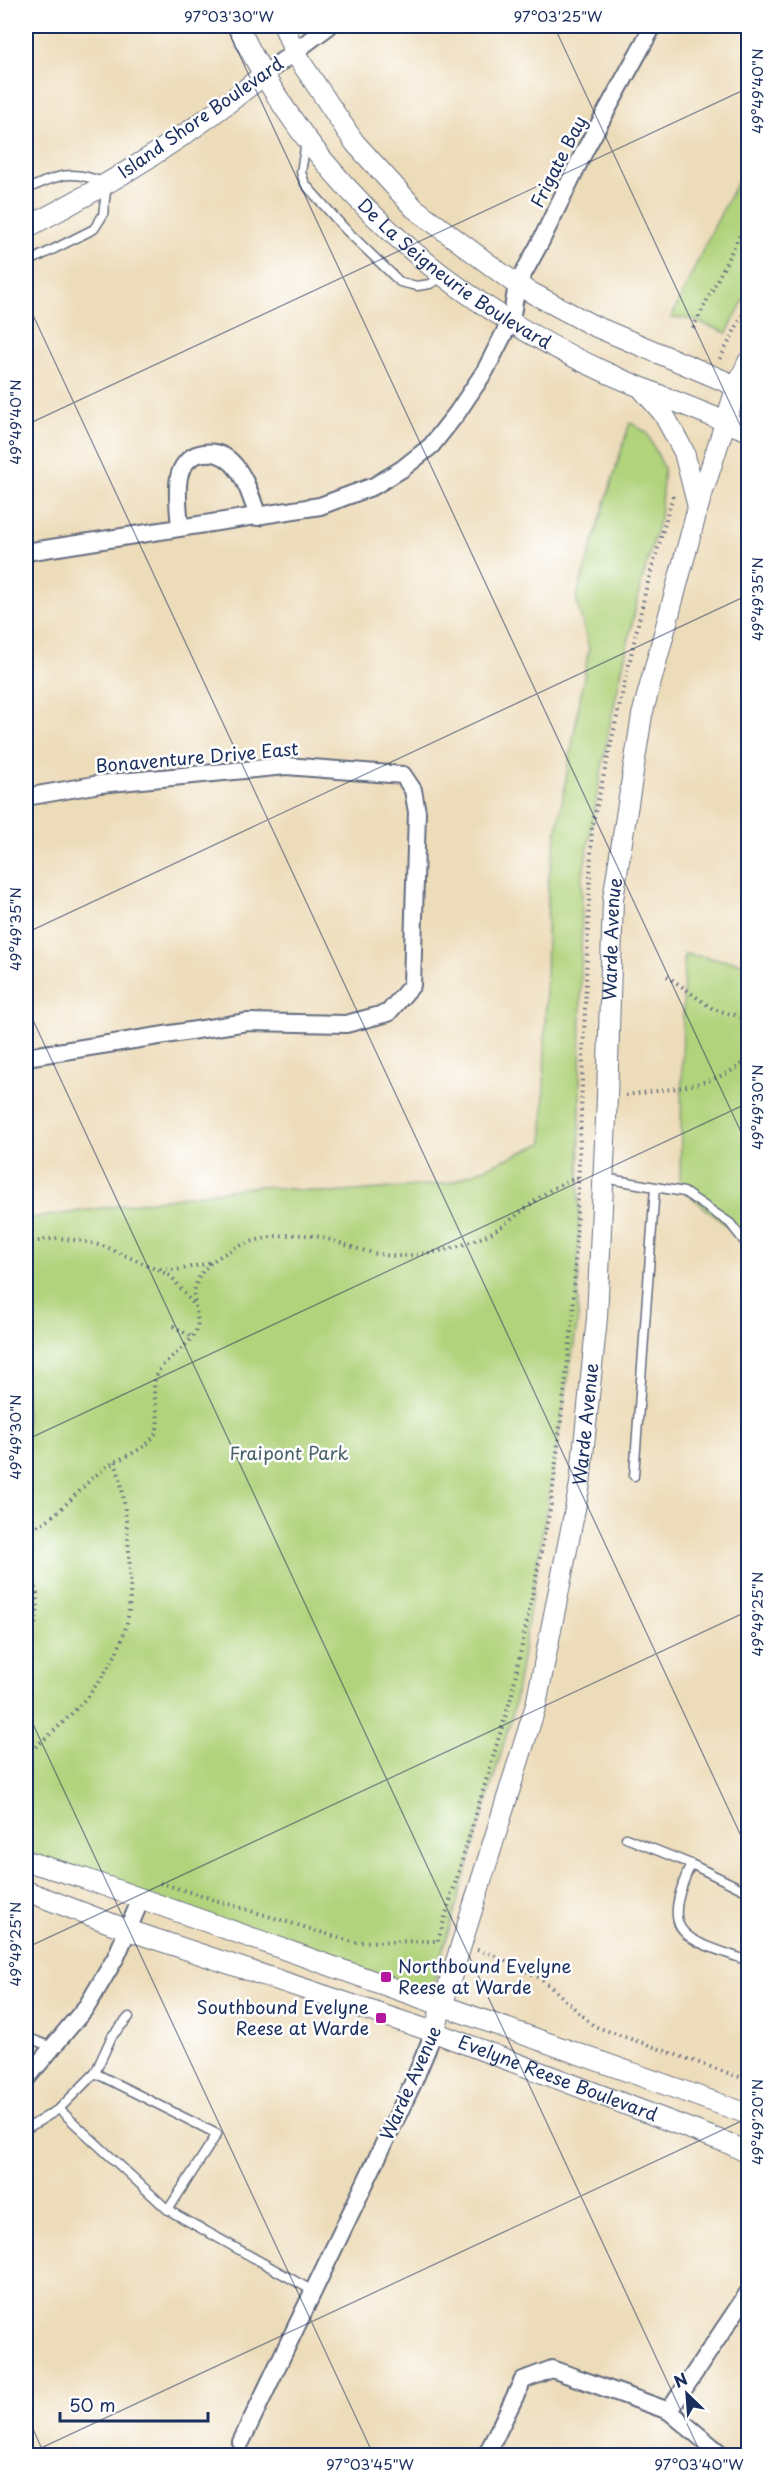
<svg xmlns="http://www.w3.org/2000/svg" width="774" height="2481" font-family="'Playpen Sans',sans-serif">
<rect width="100%" height="100%" fill="#fff"/>
<filter id="ink" filterUnits="userSpaceOnUse"><feTurbulence type="fractalNoise" baseFrequency=".0167" numOctaves="2"/><feDisplacementMap in="SourceGraphic" scale="12" xChannelSelector="R" yChannelSelector="G"/><feConvolveMatrix kernelMatrix="1 2 1 2 8 2 1 2 1" color-interpolation-filters="sRGB"/></filter>
<filter id="wash" filterUnits="userSpaceOnUse"><feTurbulence type="fractalNoise" baseFrequency=".008" numOctaves="4" result="noise"/><feDisplacementMap in="SourceGraphic" scale="24" xChannelSelector="R" yChannelSelector="G"/><feGaussianBlur stdDeviation="1.35" result="paint"/><feColorMatrix in="noise" values="0 0 0 0 0 0 0 0 0 0 0 0 0 0 0 0 0 1.4 0 .05"/><feComposite in="paint" operator="in"/></filter>
<g filter="url(#wash)">
<rect width="100%" height="100%" fill="#eddcb9"/>
<path fill="#b1d37b" stroke="#66816c" stroke-width="1.5" d="M748 160V291L727 333 691 319 671 318 709 237Z
M630 422 647 433 664 468 660 518 640 588 610 724 582 879 578 1319 513 1712 427 2005 26 1852V1219L258 1186 332 1193 450 1183 543 1143 548 882 589 648 576 598Z
M684 954 748 964V1244L680 1187Z"/>
</g>
<g filter="url(#ink)">
<g fill="none" stroke-linecap="round" stroke-linejoin="round">
<g stroke="#646c7e" stroke-width="11">
<path id="service" d="M306 142 301 172 305 184 345 229 400 282 417 286 430 284 443 277
M26 190C58 174 73 169 107 184L103 215 94 229 26 263
M604 1178 684 1192 730 1223 748 1246
M634 1476 655 1187
M626 1838 691 1864
M748 1892 691 1864C657 1939 687 1938 748 1961
M26 2037 52 2047
M95 2073 217 2134 168 2210
M59 2109 168 2210 313 2291
M26 2129 59 2109 95 2073 112 2036 129 2017"/>
</g>
<g stroke="#646c7e" stroke-width="20">
<path id="minor" d="M263 75 329 26
M180 528C179 512 176 493 179 477 181 467 189 456 199 454 236 444 249 489 258 517
M26 552 320 506 374 486 402 469 431 446 457 413 485 371 511 320 517 285 540 243 585 150 653 26
M26 797 100 784 286 766 403 775 413 790 417 812 412 985 388 1013 346 1024 247 1022 26 1057
M26 2079 87 2006 116 1957 141 1899
M669 2411 748 2293
M241 2442 413 2083 434 2032
M486 2456 523 2380 552 2369 669 2411 723 2456"/>
</g>
<g stroke="#646c7e" stroke-width="22">
<g id="tertiary">
<path id="s1" d="M238 26C313 184 447 300 605 372 652 393 701 411 748 431"/>
<path d="M284 26 294 52 355 143 414 208 517 285 592 325 748 391"/>
<path d="M26 228C109 185 191 136 263 75"/>
<path d="M643 390 663 413 684 452 698 507"/>
<path d="M26 1861 83 1878 748 2114"/>
<path id="s2" d="M26 1891 128 1930 434 2032 730 2144 748 2153"/>
<path id="s3" d="M434 2032 536 1705 580 1484 597 1318 607 1097 613 899 642 715 698 507 737 386 748 362"/>
</g>
</g>
<path stroke="#646c7e" stroke-width="4" stroke-dasharray="1.5 4.5" stroke-linecap="butt" d="M693 328 748 219
M720 359 748 304
M667 976 713 1009 748 1019
M626 1095C668 1089 714 1087 748 1060
M26 1243 58 1238 83 1241 106 1247 171 1276 193 1304
M160 1269 177 1270 209 1263
M173 1326 192 1337
M26 1530C62 1520 82 1479 115 1462 129 1454 147 1449 155 1434 164 1417 147 1391 158 1372 168 1355 191 1347 197 1328 199 1320 196 1313 195 1306 191 1288 199 1273 212 1262 241 1239 289 1229 324 1238 349 1245 372 1256 399 1256 431 1255 471 1246 499 1228 526 1211 546 1186 578 1178
M26 1565C42 1588 41 1622 26 1645
M26 1754C67 1723 120 1670 128 1617 132 1591 130 1565 128 1539 125 1512 124 1487 115 1462
M160 1883 353 1942 438 1941
M438 1941 512 1694 551 1504 573 1317 592 827 646 589 674 492
M477 1950 493 1955 542 1979 594 2026 748 2080"/>
<use href="#service" stroke="#fff" stroke-width="8"/>
<use href="#minor" stroke="#fff" stroke-width="16"/>
<use href="#tertiary" stroke="#fff" stroke-width="20"/>
</g>
</g>
<path fill="none" stroke="#1b2f5e" stroke-width="1.5" stroke-opacity="0.45" d="M226 26 748 1147M554 26 748 442M26 300 748 1851M26 425 748 88M26 933 748 595M26 1005 702 2456M26 1440 748 1103M26 1709 374 2456M26 1948 748 1611M26 2413 45 2456M26 2455 748 2118"/>
<g fill="#b5179e" stroke="#fff" stroke-width="2">
<rect x="380" y="1971" width="12" height="12" rx="3"/>
<rect x="375" y="2012" width="12" height="12" rx="3"/>
</g>
<g text-anchor="middle" stroke-width="5" stroke-linejoin="round" paint-order="stroke">
<g font-size="18" fill="#1b2f5e" stroke="#fff">
<text transform="translate(201 118) rotate(-35)" y="6">Island Shore Boulevard</text>
<text transform="translate(559 162) rotate(-63)" y="6">Frigate Bay</text>
<text dy="6" stroke="none"><textPath href="#s1" startOffset="334">De La Seigneurie Boulevard</textPath></text>
<text transform="translate(197 758) rotate(-5)" y="6">Bonaventure Drive East</text>
<text dy="6" stroke="none"><textPath href="#s3" startOffset="1114">Warde Avenue</textPath></text>
<text dy="6" stroke="none"><textPath href="#s3" startOffset="628">Warde Avenue</textPath></text>
<text dy="6" stroke="none"><textPath href="#s2" startOffset="564">Evelyne Reese Boulevard</textPath></text>
<text transform="translate(411 2083) rotate(-66)" y="6">Warde Avenue</text>
</g>
<g font-size="18" fill="#486067" stroke="#fff">
<text x="289" y="1460">Fraipont Park</text>
</g>
<g font-size="18" fill="#1b2f5e" stroke="#fff" text-anchor="start">
<text x="398" y="1973">Northbound Evelyne<tspan x="398" dy="21">Reese at Warde</tspan></text>
<text x="369" y="2014" text-anchor="end">Southbound Evelyne<tspan x="369" dy="21">Reese at Warde</tspan></text>
</g>
</g>
<rect width="774" height="2481" fill="none" stroke="#fff" stroke-width="66"/>
<g transform="translate(687 2394) rotate(335)" stroke="#ffffff" stroke-width="4.5" paint-order="stroke">
<path d="M0-4.5L10 22L0 15L-10 22Z" fill="#1b2f5e"/>
<text y="-9" font-size="16" font-weight="bold" text-anchor="middle" fill="#1b2f5e">N</text>
</g>
<path d="M60 2412v9h148v-9" fill="none" stroke="#1b2f5e" stroke-width="3"/>
<text x="69" y="2412" font-size="18" fill="#1b2f5e" stroke="#ffffff" stroke-width="4.5" paint-order="stroke">50 m</text>
<rect x="33" y="33" width="708" height="2415" fill="none" stroke="#1b2f5e" stroke-width="2"/>
<g font-size="15" text-anchor="middle" fill="#1b2f5e">
<text x="229" y="22">97°03'30"W</text>
<text x="558" y="22">97°03'25"W</text>
<text transform="translate(758 91) rotate(-90)" y="5">49°49'40"N</text>
<text transform="translate(16 422) rotate(-90)" y="5">49°49'40"N</text>
<text transform="translate(758 599) rotate(-90)" y="5">49°49'35"N</text>
<text transform="translate(16 929) rotate(-90)" y="5">49°49'35"N</text>
<text transform="translate(758 1107) rotate(-90)" y="5">49°49'30"N</text>
<text transform="translate(16 1437) rotate(-90)" y="5">49°49'30"N</text>
<text transform="translate(758 1614) rotate(-90)" y="5">49°49'25"N</text>
<text transform="translate(16 1944) rotate(-90)" y="5">49°49'25"N</text>
<text transform="translate(758 2122) rotate(-90)" y="5">49°49'20"N</text>
<text x="370" y="2470">97°03'45"W</text>
<text x="699" y="2470">97°03'40"W</text>
</g>
</svg>
